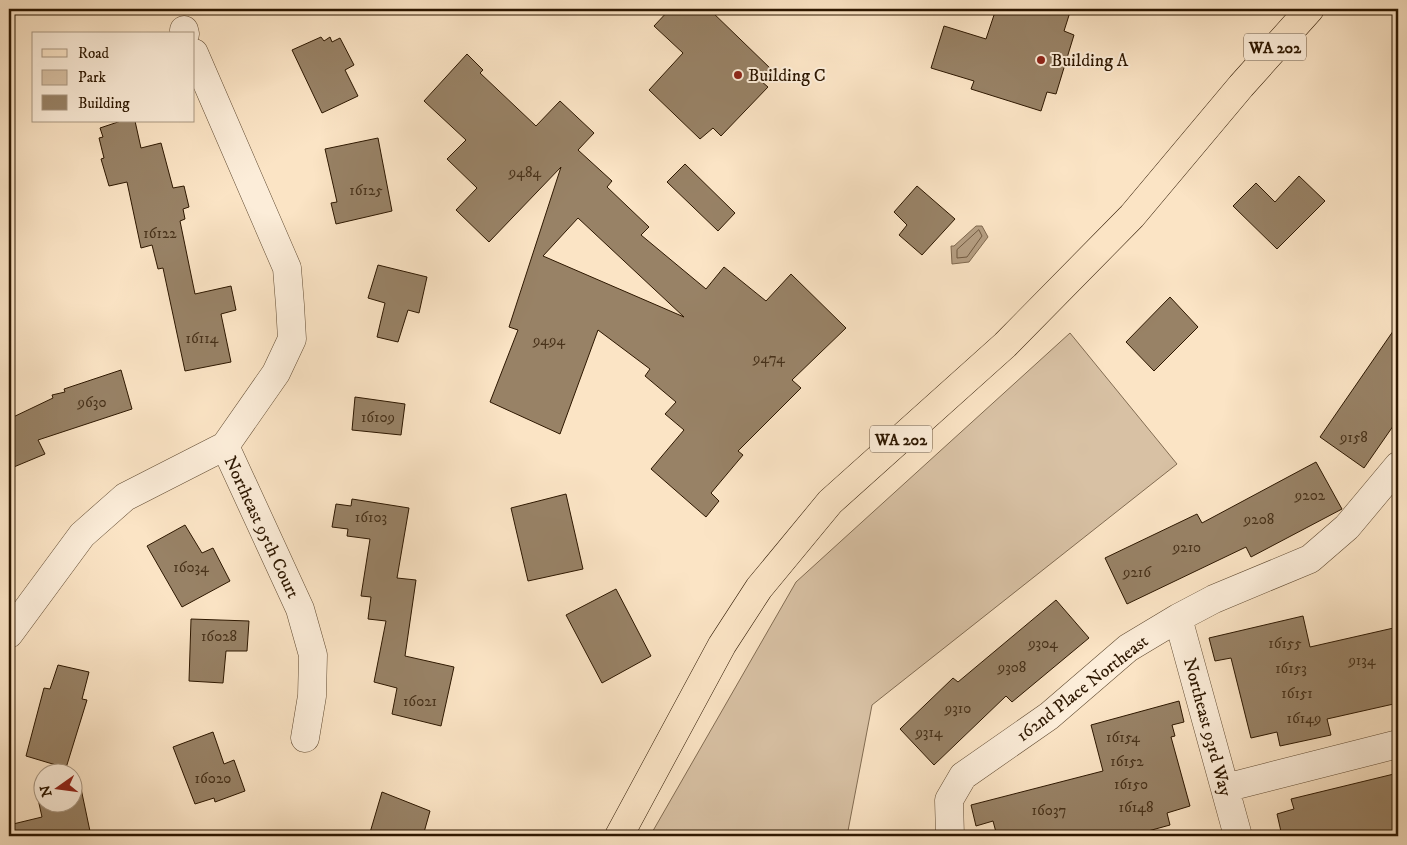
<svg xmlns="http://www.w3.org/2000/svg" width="1407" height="845" font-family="'IM FELL DW Pica',serif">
<rect width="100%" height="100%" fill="#fbe4c5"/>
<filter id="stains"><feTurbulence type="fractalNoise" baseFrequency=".004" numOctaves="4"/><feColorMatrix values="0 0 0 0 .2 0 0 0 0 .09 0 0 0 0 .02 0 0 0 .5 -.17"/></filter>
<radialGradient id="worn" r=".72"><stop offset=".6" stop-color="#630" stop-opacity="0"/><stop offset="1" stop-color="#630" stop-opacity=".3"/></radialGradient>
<path fill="#d8c1a4" stroke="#826c52" d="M1070 333 1177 464 872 705 847 836H650L796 582Z"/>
<path fill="#b59e82" stroke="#7f684e" d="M976 226H982L988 237 969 262 952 264 951 246H954Z"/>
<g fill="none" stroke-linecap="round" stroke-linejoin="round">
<path stroke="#715a41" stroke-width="1" d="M979 230 982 236 967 257 957 258V250Z"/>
</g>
<path fill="#988266" stroke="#2d1700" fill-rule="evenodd" d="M670 9H709L772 70 761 81 768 87 721 136 713 128 700 139 649 90 683 53 654 26Z
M996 9H1071L1064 31 1074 35 1056 94 1047 92 1041 111 971 89 974 81 931 68 944 26 986 39Z
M321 37 324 41 330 37 332 42 340 38 354 65 345 70 358 96 322 113 292 50Z
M467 54 483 70 480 73 536 126 560 101 594 133 578 150 612 181 607 187 649 227 641 235 706 289 724 267 766 301 791 274 846 328 792 380 801 388 738 451 743 455 711 493 719 501 706 517 651 469 684 430 665 414 676 402 645 376 650 369 598 330 560 434 490 402 518 330 509 327 561 167 489 242 456 210 477 188 447 159 466 140 424 101ZM578 218 684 317 543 256Z
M121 121H135L141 148 161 143 173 188 184 186 189 207 183 209 185 219 180 221 195 294 231 286 236 310 221 314 231 362 185 371 163 268 158 269 152 245 141 248 127 182 109 186 101 159 104 158 99 138 103 137 100 128Z
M378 138 392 211 336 224 331 203 337 202 325 149Z
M685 164 735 213 718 231 667 182Z
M1299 176 1325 201 1277 249 1233 206 1256 183 1275 202Z
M917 186 955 219 922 255 899 235 907 225 894 212Z
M378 265 427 277 419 313 408 310 398 342 377 337 385 303 368 298Z
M1170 297 1198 327 1154 371 1126 342Z
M1398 324V419L1364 468 1320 437Z
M121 370 132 409 38 440 45 454 9 469V419L53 398 52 395 65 392 64 389Z
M355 397 405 404 401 435 352 430Z
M1316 462 1342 509 1251 557 1246 547 1127 604 1105 558 1197 514 1202 523Z
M566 494 583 569 528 581 511 508Z
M352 499 409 508 397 578 416 580 405 656 454 667 441 726 392 714 397 688 374 682 386 621 368 619 371 597 361 596 370 539 347 536 348 529 332 527 336 504 351 506Z
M185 525 202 553 213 548 230 581 182 607 147 546Z
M616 589 651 656 602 683 566 615Z
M1056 600 1089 638 1012 702 1006 696 934 765 900 729 953 678 958 682Z
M1303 616 1310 647 1398 627V703L1327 719 1331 735 1280 746 1277 732 1251 738 1231 658 1215 661 1209 638Z
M191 619 249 621 247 651H226L223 683 189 681Z
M58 665 89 672 82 699 87 700 66 768 26 756 44 688 50 689Z
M1179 701 1184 722 1172 725 1175 736 1171 737 1190 806 1167 813 1170 825 1130 836H997L993 821 976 826 971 805 1103 771 1091 725Z
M213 732 224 764 234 760 245 791 215 802 214 798 195 804 173 747Z
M1398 773V836H1282L1277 814 1294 809 1291 799Z
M79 779 91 836H9V825L42 817 36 790 42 788V802H72V781Z
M382 792 430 811 423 836H369Z"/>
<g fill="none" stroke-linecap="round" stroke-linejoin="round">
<g stroke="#604a31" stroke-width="29">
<path id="minor" d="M184 30 185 34
M194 53 287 268 290 305 292 339 276 373 225 446 300 609 313 655 312 696 305 738
M1178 618 1238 836
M9 634 82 535 125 497 225 446
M1225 788 1398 744
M950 836 949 800 963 776 1049 716 1128 648 1178 618 1214 599 1310 559 1347 527 1398 466"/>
</g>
<g stroke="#2d1700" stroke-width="29">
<path id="primary" d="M619 836 722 645 759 588 830 502 1005 345 1132 216 1241 86 1310 9"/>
</g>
<use href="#minor" stroke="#fcedd9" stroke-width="28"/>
<use href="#primary" stroke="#fbe4c5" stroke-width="28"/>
</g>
<g fill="#8f2418" stroke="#fcedd9" stroke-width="2">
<circle cx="1041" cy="60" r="5"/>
<circle cx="738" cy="75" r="5"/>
</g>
<g text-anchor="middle" stroke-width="4" stroke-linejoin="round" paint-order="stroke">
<g font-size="15" fill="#48321a">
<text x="525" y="177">9484</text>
<text x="366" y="195">16125</text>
<text x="160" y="238">16122</text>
<text x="202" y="343">16114</text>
<text x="549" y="345">9494</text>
<text x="769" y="363">9474</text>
<text x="92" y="407">9630</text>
<text x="378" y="422">16109</text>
<text x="1354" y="442">9158</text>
<text x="1310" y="500">9202</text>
<text x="371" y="522">16103</text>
<text x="1259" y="524">9208</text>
<text x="1187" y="552">9210</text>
<text x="191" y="572">16034</text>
<text x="1137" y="577">9216</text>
<text x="219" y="641">16028</text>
<text x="1043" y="648">9304</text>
<text x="1285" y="648">16155</text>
<text x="1362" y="665">9134</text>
<text x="1012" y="672">9308</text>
<text x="1291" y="673">16153</text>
<text x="1297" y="698">16151</text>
<text x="420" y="706">16021</text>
<text x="958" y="713">9310</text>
<text x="1304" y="723">16149</text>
<text x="929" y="737">9314</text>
<text x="1123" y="742">16154</text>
<text x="1127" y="766">16152</text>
<text x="213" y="783">16020</text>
<text x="1131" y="789">16150</text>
<text x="1136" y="812">16148</text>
<text x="1049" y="815">16037</text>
</g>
<g fill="#fcedd9" stroke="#6b5741" stroke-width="1">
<rect x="1244" y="33.5" width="62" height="27" rx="4"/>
<rect x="870" y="425.5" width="62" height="27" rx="4"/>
</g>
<g font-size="16" font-weight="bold" fill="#2d1700">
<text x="1275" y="53">WA 202</text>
<text x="901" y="445">WA 202</text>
</g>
<g font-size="18" fill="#2d1700" stroke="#fcedd9" text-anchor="start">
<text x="1051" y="66">Building A</text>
<text x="748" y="81">Building C</text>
</g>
<g font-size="18" fill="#2d1700" stroke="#fcedd9">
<text transform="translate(262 527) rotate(65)" y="6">Northeast 95th Court</text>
<text transform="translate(1082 688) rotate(-38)" y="6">162nd Place Northeast</text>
<text transform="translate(1208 727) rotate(75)" y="6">Northeast 93rd Way</text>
</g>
</g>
<rect width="1407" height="845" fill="none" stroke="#fbe4c5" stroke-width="30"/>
<rect x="10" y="10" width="1387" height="825" fill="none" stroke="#2d1700" stroke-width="2.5"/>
<rect x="15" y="15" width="1377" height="815" fill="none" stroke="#2d1700"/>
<rect x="32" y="32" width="162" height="90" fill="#fcedd9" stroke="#a99782"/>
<rect x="42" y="49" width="25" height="8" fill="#fbe4c5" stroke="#a99782"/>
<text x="78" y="58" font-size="15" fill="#2d1700">Road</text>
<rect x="42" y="70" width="25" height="15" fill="#d8c1a4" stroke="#a99782"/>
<text x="78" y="82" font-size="15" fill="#2d1700">Park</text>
<rect x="42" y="95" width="25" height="15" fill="#988266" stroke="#a99782"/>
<text x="78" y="108" font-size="15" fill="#2d1700">Building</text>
<g transform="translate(58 788) rotate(256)"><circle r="24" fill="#fcedd9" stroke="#a99782"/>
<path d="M0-4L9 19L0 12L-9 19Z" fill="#8f2418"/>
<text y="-8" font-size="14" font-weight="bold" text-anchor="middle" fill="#2d1700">N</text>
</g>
<rect width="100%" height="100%" filter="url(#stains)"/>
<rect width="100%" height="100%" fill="url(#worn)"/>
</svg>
